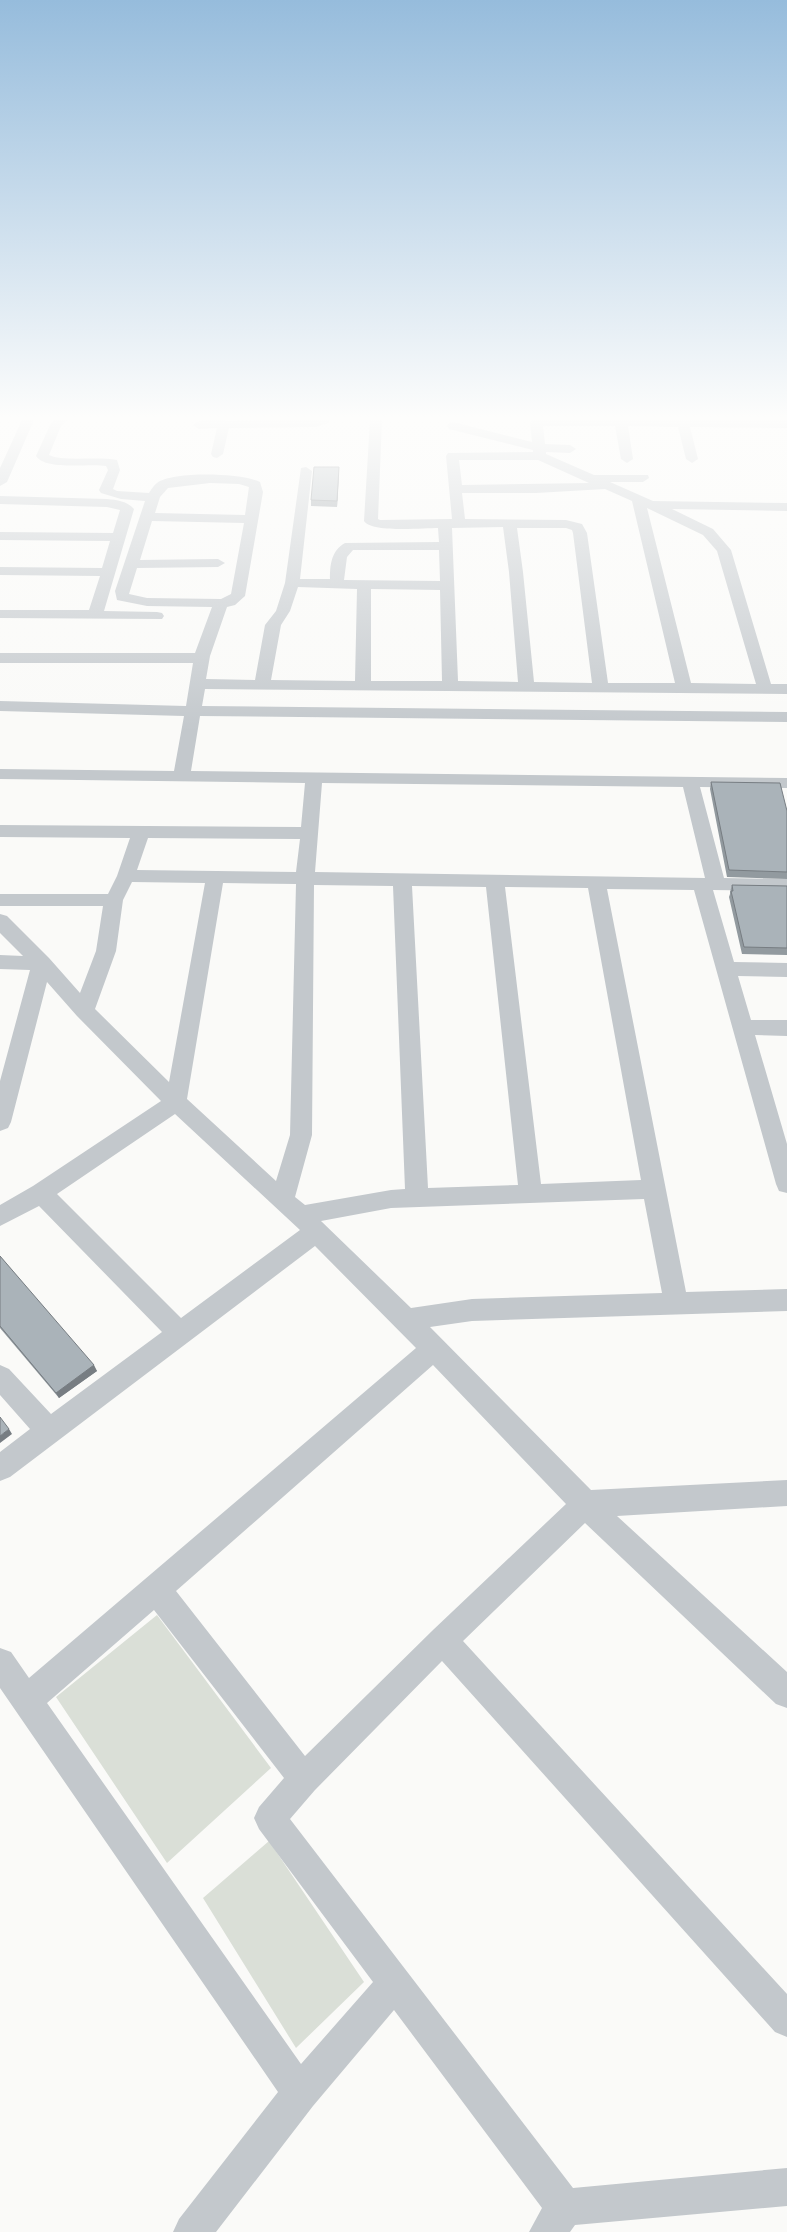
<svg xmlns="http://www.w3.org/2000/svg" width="787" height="2232" font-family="Ubuntu,sans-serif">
<rect width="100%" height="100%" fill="#fafaf8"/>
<path fill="#dadfd7" d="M157 1615 271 1768 167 1863 56 1697Z
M269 1841 364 1982 296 2048 203 1898Z"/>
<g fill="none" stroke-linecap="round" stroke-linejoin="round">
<path fill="#c3c8cc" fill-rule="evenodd" d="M22 420H34L7 482 0 486V468Z
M54 420H67L61 426 49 455C63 462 97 456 117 460L120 470 113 489 117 491 149 493C151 490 154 485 157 483 174 471 241 473 260 482L263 492 245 596 235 605 227 607 210 656 206 679 255 680 265 625 276 611 285 583 301 468 306 467 312 471 300 579H330C330 565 331 551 345 543L439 542 438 528C423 528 372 533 364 521L370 420H382L378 519 380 520 452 519 446 456 448 453 533 452V450L449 429 447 426 449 423 453 422 532 442 530 422 532 420H787V428L690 427 698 459 692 463 686 459 678 427 628 426 633 459 627 463 621 459 615 426H543L545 444 570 445 576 449 570 453 546 452V454L594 475H648L649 478 643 482H610L653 501 787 503V511L672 509 713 529 731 550 771 684H787V694L205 689 202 706 787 712V722L200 716 191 771 787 778V788L700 787 724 878 787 879V891L713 890 734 962 787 963V977L738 976 751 1020H787V1036L755 1035 787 1144V1193L779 1191 776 1184 694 890 607 889 686 1292 787 1289V1311L472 1321 430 1327 591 1490 787 1480V1506L617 1516 787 1672V1708L776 1704 585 1523 463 1641 787 1994V2037L775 2032 442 1661 315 1790 290 1819 573 2188 787 2168V2206L575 2225 570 2232H529L542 2208 394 2010 313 2106 216 2232H173L179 2219 278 2092 0 1688V1648L11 1652 29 1678 416 1348 315 1246 10 1477 0 1481V1452L30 1429 0 1395V1365L9 1369 51 1414 162 1332 39 1206 0 1226V1205L33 1186 161 1101 77 1016 47 982 11 1122 8 1128 0 1131V1081L30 970 0 969V955L23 956 0 933V914L7 916 49 958 80 993 96 951 103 906H0V894H108L117 876 130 838 0 837V825L301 827 305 783 0 779V769L174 771 184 716 0 711V701L186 706 193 663H0V653H195L212 607 147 606 117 600 115 591 145 501 121 499 101 493 99 490 108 470 106 466C89 463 46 471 36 456L50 425ZM459 460H538L589 483 462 485ZM210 483 239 484 249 487 245 515 155 513 160 497 168 488ZM605 489 632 501 675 683H608L587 533 582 524 566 520 465 519 462 493H536ZM647 508 703 535 717 551 756 684 691 683ZM152 521 244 523 231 594 221 599 147 598 129 594 137 568 218 567 225 563 218 559 140 560ZM503 527 509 572 518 682 458 681 452 528ZM517 528H566L572 530 573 533 592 683 534 682 523 572ZM353 550H439L440 581 344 580 347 557ZM298 587 357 589 355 681 271 680 281 625 290 611ZM371 589 440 590 442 681H371ZM322 783 683 787 705 878 315 872ZM148 838 300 839 296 872 137 870ZM132 882 205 883 169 1082 95 1009 116 951 123 900ZM223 883 296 884 290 1135 276 1181 187 1099ZM314 885 393 886 405 1189 391 1190 305 1205 295 1197 312 1135ZM412 886 486 887 518 1185 428 1188ZM505 887 588 888 641 1180 541 1184ZM175 1114 300 1230 181 1318 57 1194ZM644 1199 662 1293 472 1299 411 1308 321 1221 391 1208ZM433 1365 566 1504 433 1630 305 1756 176 1591ZM154 1610 284 1778 259 1807 254 1818 259 1829 373 1982 301 2064 47 1703Z
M224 420 226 421 330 420 328 423 316 427 229 428 223 454 217 458 213 457 211 454 217 428 199 429 193 425 199 421Z
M0 496 107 499C117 500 127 501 134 509L104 611 157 612 162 613 164 616 162 619 0 618V610H89L100 576 0 575V567L102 568 110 541 0 540V532L113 533 120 510 107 507 0 504Z"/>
</g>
<path fill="#929a9f" d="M339 467 337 507 311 506V500Z
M711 782 787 811V879L727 877 710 789Z
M732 885 787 886V955L742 954 729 897 730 894V892Z
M0 1256 97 1371 59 1398 0 1328Z"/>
<path fill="#777d82" d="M339 467V473L337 507V501Z
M94 1365 97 1371 59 1398 56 1393Z
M9 1429 12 1434 0 1443V1436Z"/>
<path fill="#aab3b9" stroke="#777d82" d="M314 467H339L337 501 311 500Z
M711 782 780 783 787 811V872L729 870Z
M732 885 787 886V948L744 947 731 891H733Z
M0 1256 94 1365 56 1393 0 1326Z
M0 1417 9 1429 0 1436Z"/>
<linearGradient id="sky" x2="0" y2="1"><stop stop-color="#96bcdc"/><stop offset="0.57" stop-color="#fdfdfc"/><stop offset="1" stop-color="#fdfdfc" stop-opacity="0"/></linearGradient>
<rect width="787" height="732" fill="url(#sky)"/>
</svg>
